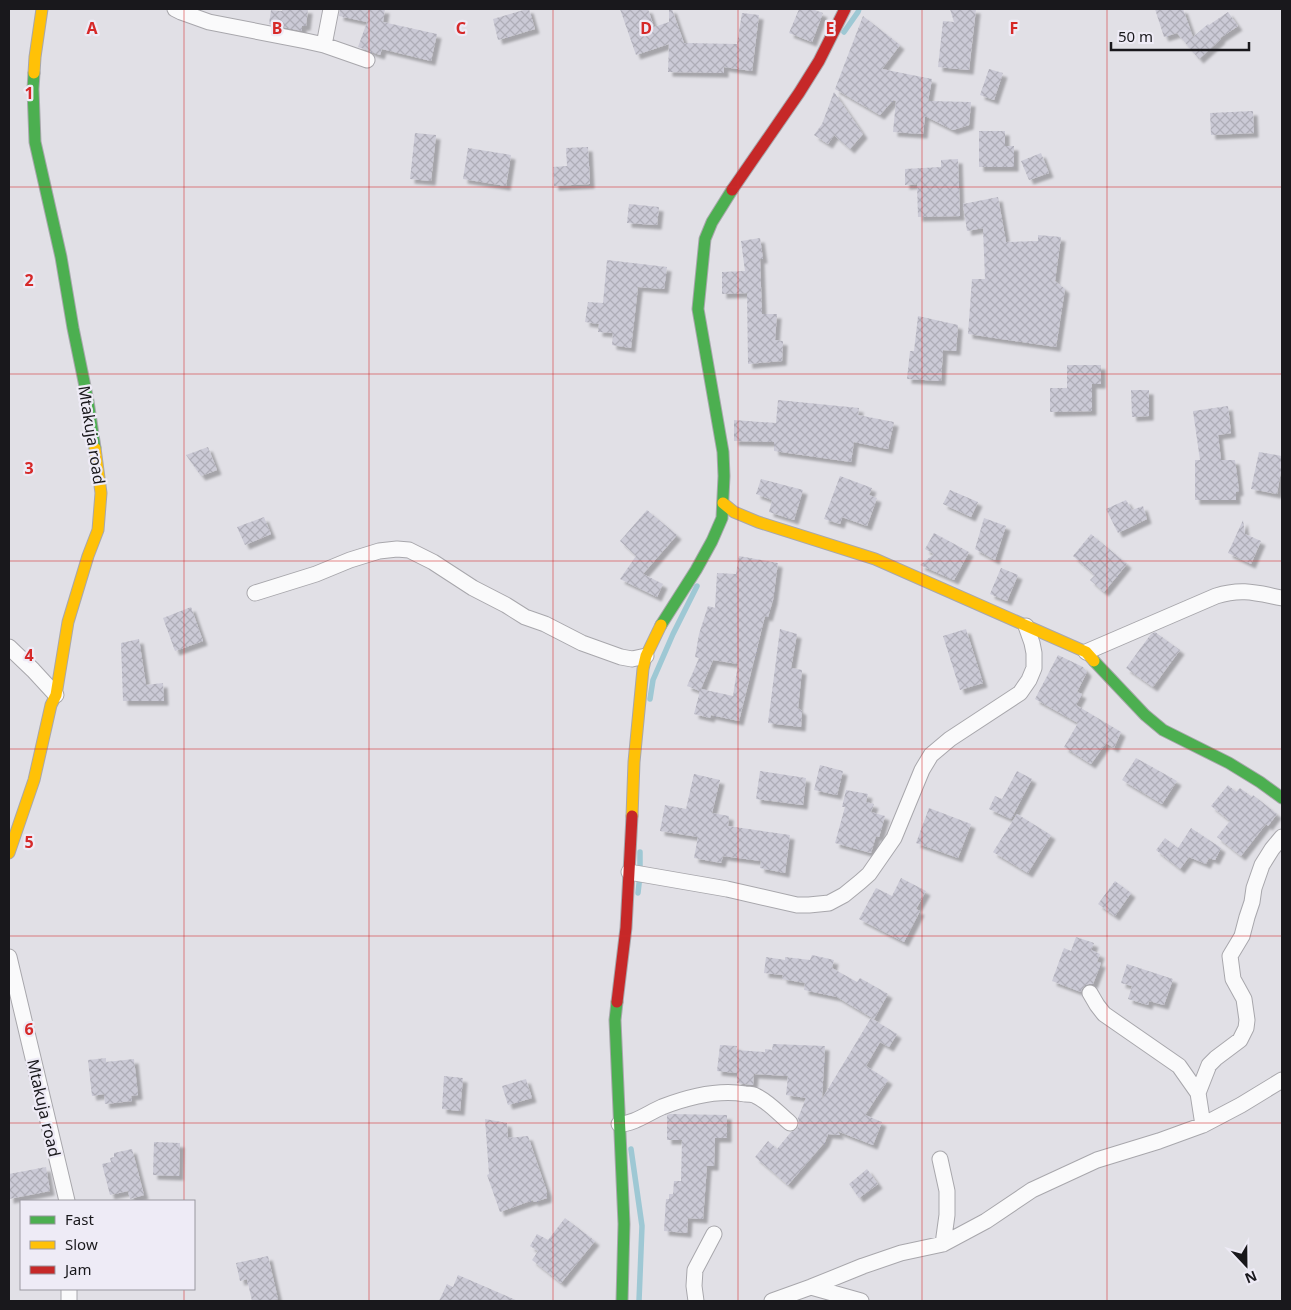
<svg xmlns="http://www.w3.org/2000/svg" width="1291" height="1310" font-family="'Noto Sans',sans-serif">
<defs>
<pattern id="building-cross-hatch" width="8" height="8" patternUnits="userSpaceOnUse" patternTransform="scale(1.25)"><rect width="8" height="8" fill="#cbcad6"/><path d="M0 0l8 8M0 8l8-8" fill="none" stroke="#aeadb7"/></pattern>
<filter id="shadow"><feDropShadow dx="4.5" dy="4.5" stdDeviation="1" flood-color="#0004"/></filter>
</defs>
<rect width="100%" height="100%" fill="#e1e0e6"/>
<g fill="none" stroke-linecap="round" stroke-linejoin="round">
<path stroke="#9ec8d4" stroke-width="5.5" d="M844 32 858 12 859 9
M650 699 653 680 673 634 697 586
M638 893 640 875V852
M631 1149 642 1226 639 1301"/>
</g>
<path fill="url(#building-cross-hatch)" fill-rule="evenodd" filter="url(#shadow)" d="M282 9H308L306 26H302V31L269 24 271 10 282 11Z
M340 9H385L383 22 437 34 431 61 382 49 380 55 358 47 367 22 339 16Z
M527 9H529L535 29 498 40 493 19Z
M620 9H648L654 27 669 22V9H672L684 43 737 44 742 13 759 15 752 71 724 67V73L668 72 669 44 636 55Z
M799 9H812L823 13 812 42 789 33Z
M950 9H976L969 70 938 67 943 21 954 22Z
M1155 9H1183L1193 37 1208 24 1209 25 1228 12 1238 26 1220 38 1221 39 1199 59 1177 33 1164 37Z
M863 16 900 45 882 69 932 79 928 101 971 102 969 125 953 130 925 116 923 134 893 132 896 101 893 100 880 115 835 89Z
M989 69 1003 73 994 100 980 95Z
M834 92 863 134 850 149 834 135 828 144 814 135 822 124Z
M1253 111 1254 133 1211 135 1210 113Z
M979 131H1005V146H1014V167H979Z
M415 133 436 135 431 181 410 179Z
M588 147 590 184 554 186 553 167 567 166 566 148Z
M468 148 511 155 506 186 463 179Z
M1041 153 1049 173 1029 180 1021 161Z
M958 159 960 216 918 217 917 184 905 185V169L941 167V160Z
M998 197 1006 242 1038 241V235L1061 237 1055 281 1065 289 1056 347 968 334 972 279H985L983 228 967 231 963 204Z
M629 204 659 207 657 225 627 223Z
M760 238 763 259H760L762 314H777L775 340 783 341 782 361 748 364 747 293 722 294V272L745 271 741 241Z
M607 260 667 267 664 289 638 287 631 348 612 345 613 333 598 332 599 324 585 322 588 302 603 303Z
M918 316 958 325 956 351 943 350 941 381 907 379 910 351H914Z
M1067 365H1101V384H1092V411L1050 412V388H1067Z
M1131 390H1149V416L1132 417Z
M778 400 859 408 858 415 894 422 888 449 854 442 851 462 774 451V442L734 441V420L776 423Z
M1228 406 1231 433 1218 435 1221 460H1235L1239 491 1236 492V500H1195V460H1200L1193 411Z
M208 447 217 470 201 476 186 455Z
M1259 452 1282 456V465L1277 494 1251 489Z
M840 476 872 488 869 495 877 498 867 526 842 517 840 524 824 519Z
M761 479 803 490 794 520 769 512 772 500 756 494Z
M950 490 978 502 971 517 943 504Z
M1126 500 1132 510 1143 506 1147 519 1118 533 1106 509Z
M647 510 677 535 643 574 663 584 657 597 620 579 636 556 620 541Z
M264 517 271 534 245 545 237 527Z
M984 518 1006 526 995 560 975 549Z
M1243 520 1245 534 1261 541 1251 564 1228 553Z
M934 533 969 552 954 580 920 565 934 554 925 549Z
M1091 534 1127 564 1104 592 1090 580 1095 575 1073 556Z
M739 556 778 563 773 600 768 617 765 616 739 721 711 715 710 718 694 714 700 691 687 686 699 658 695 657 699 634 708 606 715 608 717 573 736 574ZM713 660 738 664 733 696 701 689Z
M1001 568 1018 575 1007 601 990 594Z
M191 607 203 641 175 651 163 618Z
M780 629 797 634 791 668 802 670 798 708 802 711 801 727 768 723Z
M966 629 983 683 960 690 943 636Z
M1155 632 1180 650 1153 687 1126 668 1151 634Z
M139 639 146 685 163 683 164 701H123L121 643Z
M1058 655 1083 667 1087 672 1077 692 1082 694 1076 705 1121 732 1114 748 1106 743 1091 764 1064 747 1078 723 1035 699Z
M1136 758 1177 781 1162 804 1122 780Z
M820 765 843 771 837 795 814 790Z
M760 771 806 778 803 805 756 799Z
M1017 771 1032 779 1011 819 989 809 995 796 1002 799Z
M694 774 720 780 712 813 729 816 728 826 790 835 785 873 760 868 761 861 723 856 721 863 694 858 698 837 660 831 665 805 686 809Z
M1228 785 1236 792 1240 788 1252 797 1253 795 1277 814 1268 826 1266 824 1241 856 1217 837 1230 821 1211 806Z
M846 790 868 794 866 802 874 804 871 812 885 816 879 837 876 836 871 853 835 843 845 807H842Z
M929 808 971 824 958 858 916 843Z
M1017 814 1051 835 1028 873 993 852Z
M1191 828 1221 848 1215 860 1209 858 1206 864 1189 857 1180 869 1156 850 1165 838 1178 848Z
M901 878 926 891 916 909 920 911 904 942 859 919 876 888 892 896Z
M1115 881 1131 893 1115 916 1098 904Z
M1076 937 1094 943 1091 950 1100 954 1097 962 1101 963 1093 984H1089L1085 985 1082 989 1081 992 1052 981 1064 948 1071 951Z
M812 955 834 960 832 968 857 982 860 978 888 994 874 1019 837 997 804 990 805 983 782 979 783 975 764 973 766 957 785 960V957L810 960Z
M1127 964 1173 979 1164 1005 1149 1001 1148 1005 1128 999 1132 986 1121 983Z
M871 1018 897 1034 889 1047 880 1042 866 1066 888 1080 865 1115 882 1122 873 1145 837 1131 840 1135 828 1134 825 1142 788 1185 755 1157 768 1141 777 1149 791 1132 797 1129 799 1124 798 1118 806 1098 786 1095 788 1076 754 1074 753 1085 737 1083V1073L717 1071 720 1045 737 1046 736 1050 765 1052V1049L772 1050 773 1044 825 1046 822 1099Z
M106 1058V1062L134 1059 138 1095 131 1096 132 1101 105 1104 104 1094 92 1096 88 1060Z
M444 1076 463 1078 460 1111 442 1109Z
M526 1079 532 1098 508 1105 502 1086Z
M670 1114 727 1115V1138H715L714 1166H707L703 1219 688 1218 687 1233 664 1231 666 1199H669V1194H673L674 1181H681L682 1140H667V1115Z
M485 1119 507 1123 508 1138 528 1136 547 1192V1198L534 1202 533 1200 500 1212 487 1175 489 1174Z
M154 1142 180 1143 179 1176 153 1175Z
M132 1149 144 1195 130 1199 128 1191 110 1195 102 1164 111 1162 110 1158 114 1157V1153Z
M46 1167 50 1191 9 1199V1174Z
M867 1169 878 1184 859 1198 849 1184Z
M565 1218 595 1241 561 1283 532 1260 538 1251 530 1246 537 1234 548 1240Z
M268 1256 278 1299 268 1301H252L247 1279 240 1281 236 1263Z
M458 1275 518 1301H439L447 1284 453 1287Z"/>
<g fill="none" stroke-linecap="round" stroke-linejoin="round">
<g stroke="#a8a7ac" stroke-width="17">
<path id="street" d="M175 9 181 12 209 22 306 41 324 45 367 60
M324 45 331 9
M255 593 316 574 350 560 379 551 397 549 409 550 433 562 473 588 506 605 525 617 545 624 582 643 621 657 632 659 646 656
M9 647 33 670 56 695
M1086 652 1216 596C1242 588 1256 593 1282 598
M629 872 727 889 797 905H809L829 903 844 895 860 882 869 874 894 838 922 770 931 755 950 739 1020 693 1029 680 1034 668V653L1032 643 1026 626
M9 957 67 1201
M1090 993 1097 1005 1104 1014 1179 1066 1198 1093 1203 1125
M1198 1093 1209 1065 1216 1058 1240 1040 1246 1028 1247 1020 1244 999 1233 979 1230 956 1242 936 1247 917 1252 902 1254 888 1262 865 1272 849 1282 837
M619 1124C634 1124 648 1113 662 1107 688 1097 717 1089 745 1094 749 1094 753 1094 756 1096 769 1102 779 1114 790 1123
M940 1159 947 1191V1215L943 1244
M811 1287 861 1301
M69 1301V1289
M696 1301 694 1286 695 1270 714 1234
M772 1301 811 1287 863 1266 901 1253 943 1244 986 1221 1032 1190 1097 1160 1159 1141 1203 1125 1241 1105 1282 1080"/>
</g>
<g stroke="#a8a7ac" stroke-width="13">
<path id="fast" d="M34 73 33 89 35 142 61 257 73 328 88 401 95 448
M661 625 696 570 712 541 722 518 724 476 723 452 698 309 705 239 712 222 732 190
M1094 661 1145 715 1163 730 1229 763 1260 782 1282 798
M617 1002 615 1020 624 1224 622 1301"/>
</g>
<g stroke="#a8a7ac" stroke-width="13">
<path id="slow" d="M34 73 35 57 42 9
M723 503 734 512 758 522 875 559 1086 652 1094 661
M632 816 634 762 643 669 646 656 661 625
M9 853 34 780 51 705 56 695 68 622 88 556 98 530 101 493 95 448"/>
</g>
<g stroke="#a8a7ac" stroke-width="13">
<path id="jam" d="M732 190 799 93 819 61 845 9
M617 1002 626 928 632 816"/>
</g>
<use href="#street" stroke="#fafafb" stroke-width="15"/>
<use href="#fast" stroke="#4caf50" stroke-width="11"/>
<use href="#slow" stroke="#ffc107" stroke-width="11"/>
<use href="#jam" stroke="#c62828" stroke-width="11"/>
</g>
<path fill="none" stroke="#d62828" stroke-width="1" stroke-opacity="0.55" d="M184 9V1201M369 9V1301M553 9V1301M738 9V1301M922 9V1301M1107 9V1301M9 187H1282M9 374H1282M9 561H1282M9 749H1282M9 936H1282M9 1123H1282M184 1289V1301"/>
<g text-anchor="middle" stroke-width="4.5" stroke-linejoin="round" paint-order="stroke">
<g font-size="16" fill="#19181c" stroke="#eeebf6">
<text transform="translate(92 435) rotate(81)" y="6">Mtakuja road</text>
<text transform="translate(44 1108) rotate(77)" y="6">Mtakuja road</text>
</g>
</g>
<g font-size="16" text-anchor="middle" font-weight="bold" fill="#d62828" stroke="#eeebf6" stroke-width="4.5" stroke-linejoin="round" paint-order="stroke">
<text x="92" y="34">A</text>
<text x="277" y="34">B</text>
<text x="461" y="34">C</text>
<text x="646" y="34">D</text>
<text x="830" y="34">E</text>
<text x="1014" y="34">F</text>
<text x="29" y="99">1</text>
<text x="29" y="286">2</text>
<text x="29" y="474">3</text>
<text x="29" y="661">4</text>
<text x="29" y="848">5</text>
<text x="29" y="1035">6</text>
</g>
<rect width="1291" height="1310" fill="none" stroke="#19181c" stroke-width="20"/>
<rect x="20" y="1200" width="175" height="90" fill="#eeebf6" stroke="#99979f"/>
<rect x="30" y="1216" width="25" height="8" fill="#4caf50" stroke="#99979f"/>
<text x="65" y="1225" font-size="15" fill="#19181c">Fast</text>
<rect x="30" y="1241" width="25" height="8" fill="#ffc107" stroke="#99979f"/>
<text x="65" y="1250" font-size="15" fill="#19181c">Slow</text>
<rect x="30" y="1266" width="25" height="8" fill="#c62828" stroke="#99979f"/>
<text x="65" y="1275" font-size="15" fill="#19181c">Jam</text>
<g transform="translate(1246 1265) rotate(158)" stroke="#eeebf6" stroke-width="4" paint-order="stroke">
<path d="M0-4L9 19L0 12L-9 19Z" fill="#19181c"/>
<text y="-8" font-size="14" font-weight="bold" text-anchor="middle" fill="#19181c">N</text>
</g>
<path d="M1111 42v8h138v-8" fill="none" stroke="#19181c" stroke-width="2.5"/>
<text x="1118" y="42" font-size="15" fill="#19181c" stroke="#eeebf6" stroke-width="4" paint-order="stroke">50 m</text>
</svg>
